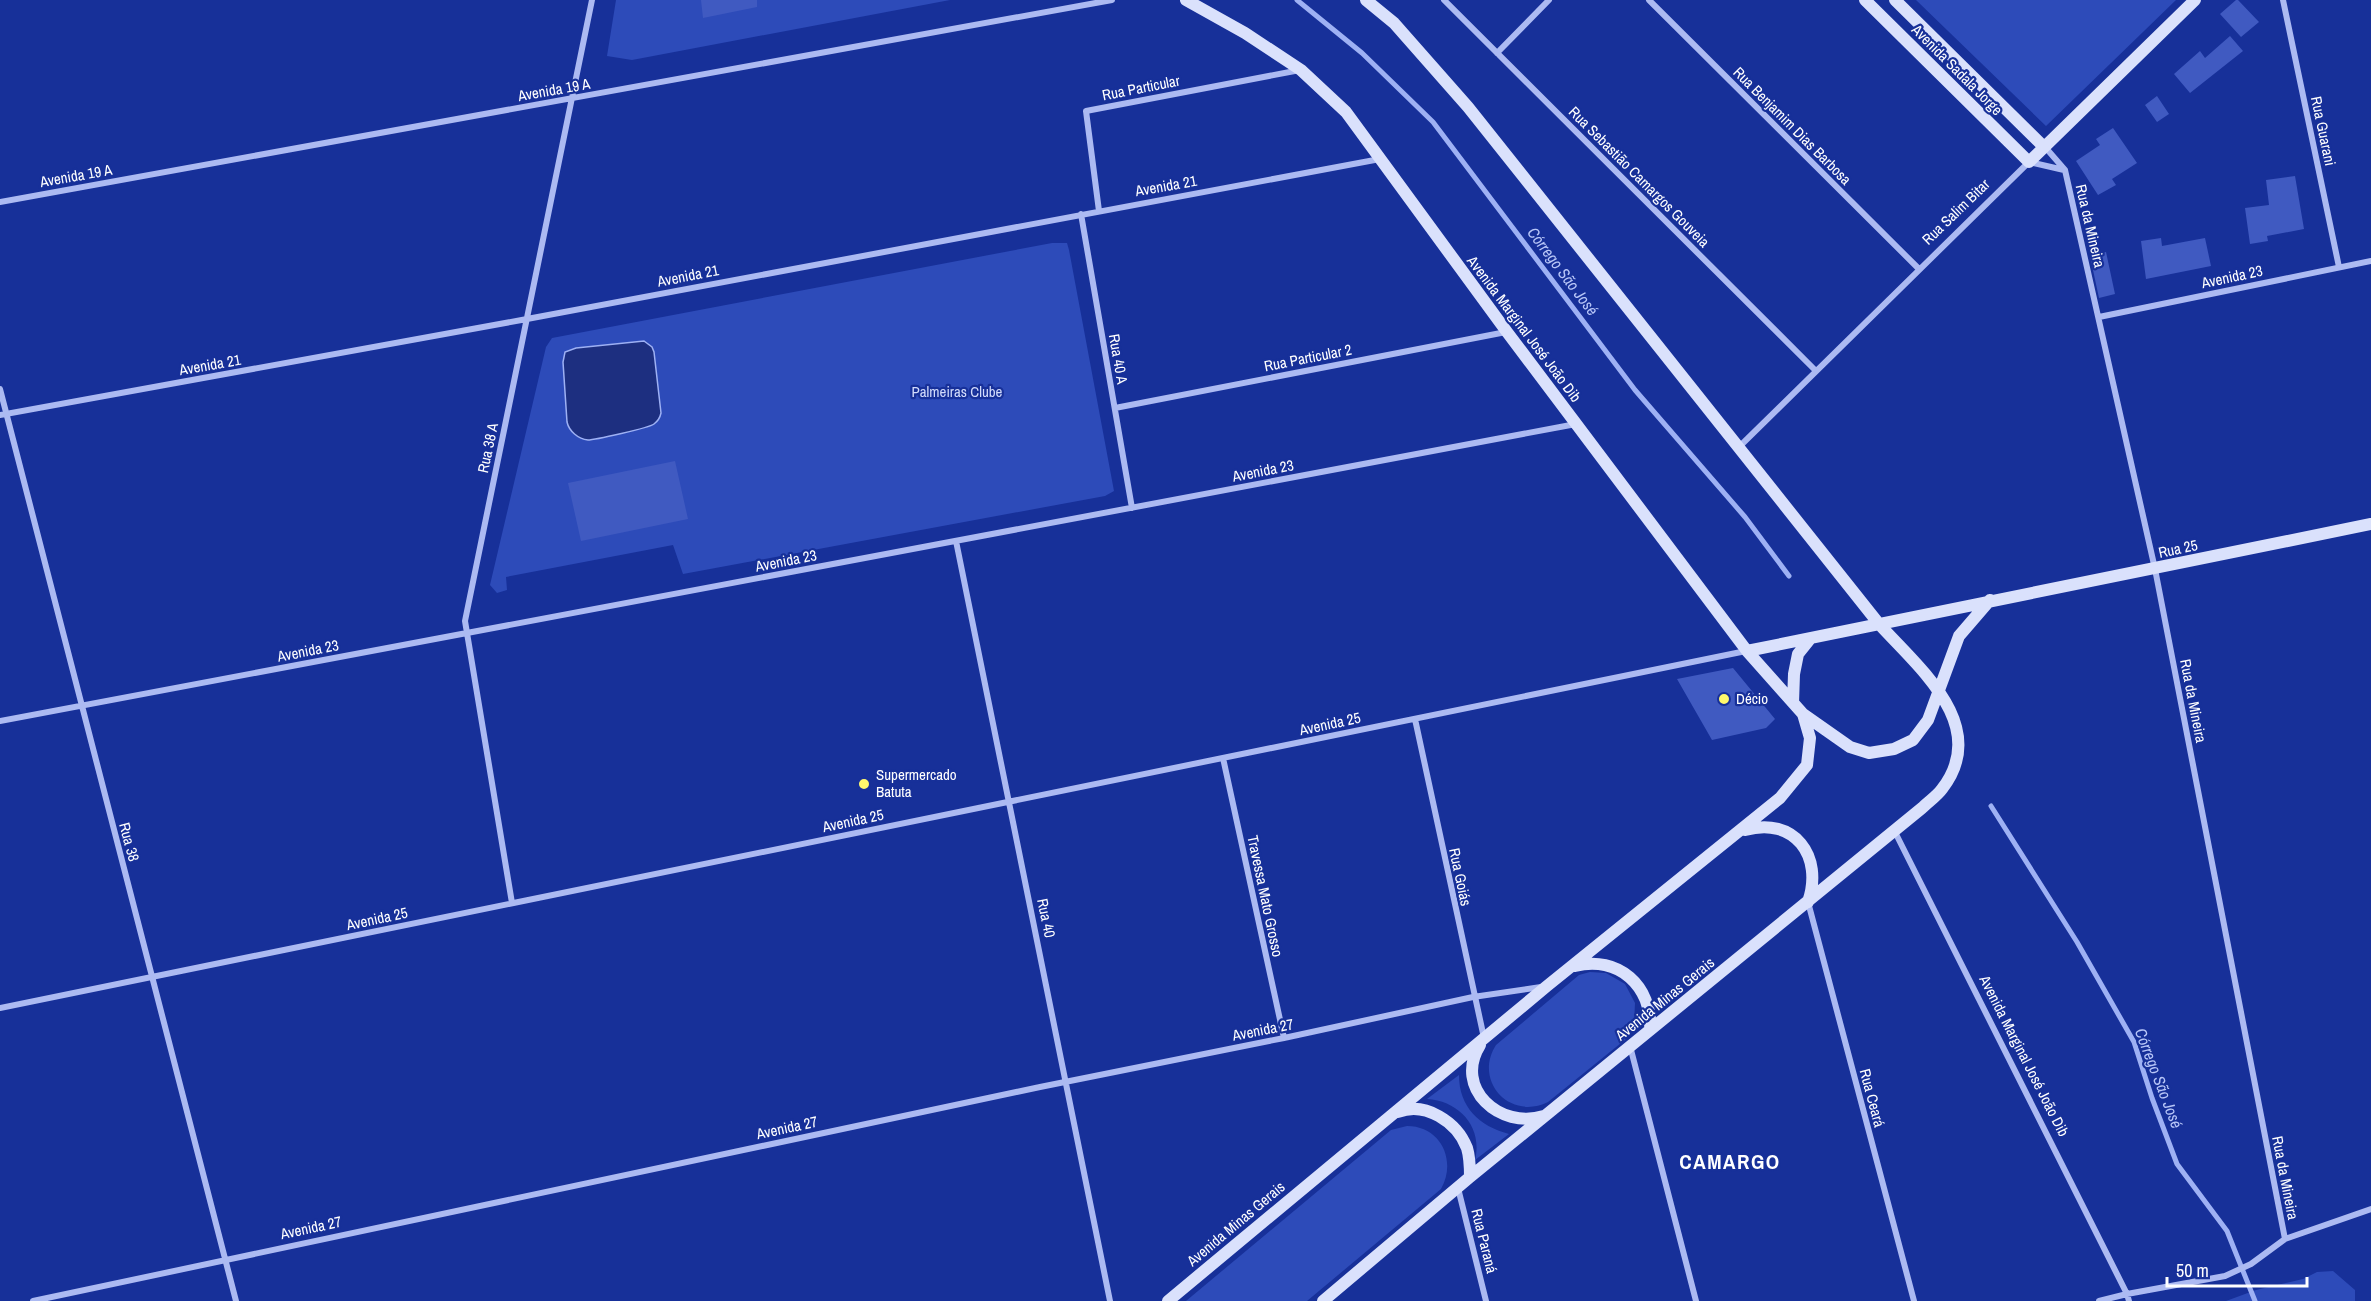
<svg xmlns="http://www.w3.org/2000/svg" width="2371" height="1301" font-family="'Archivo Narrow',sans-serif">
<rect width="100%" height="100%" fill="#173099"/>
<path fill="#2d4bb9" d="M616 0H950L632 60 607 56Z
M1916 0H2176L2046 126Z
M1052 243H1067L1069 250 1114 491 1105 496 683 574 673 545 506 577 507 590 497 593 490 585 546 347 552 338Z
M1590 972 1606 973 1625 984 1635 1003 1634 1025 1626 1039 1548 1102C1510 1121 1473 1081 1496 1045L1579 975Z
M1459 1075C1459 1107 1479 1126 1509 1134L1475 1160C1483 1128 1460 1101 1427 1099Z
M1407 1126C1441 1126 1457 1161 1441 1189L1307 1301H1186L1391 1130Z
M2333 1271 2355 1290V1301H2226L2256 1290 2303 1279 2317 1272Z"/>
<path fill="#1d2f80" stroke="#9eb1f4" stroke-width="1.5" d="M644 341 652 347 654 352 661 413C660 418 658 421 654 424 649 428 594 440 588 440 578 439 569 431 567 422L563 362 565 352 576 348Z"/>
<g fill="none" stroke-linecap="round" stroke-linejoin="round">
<path stroke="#9eb1f4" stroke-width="5" d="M1297 0 1362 53 1433 122 1635 390 1745 517 1789 576
M1991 806 2077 942 2134 1042 2152 1098 2177 1164 2227 1231 2255 1301"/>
</g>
<path fill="#405ac1" d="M701 0H757V7L703 18Z
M2236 0H2238L2259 22 2241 37 2220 14Z
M2230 36 2243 51 2190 93 2174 74 2200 51 2205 58Z
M2157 96 2169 114 2157 122 2145 105Z
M2113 128 2137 163 2112 179 2116 185 2098 195 2076 161 2100 145 2096 139Z
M2295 176 2304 229 2267 236 2268 241 2250 244 2245 208 2269 205 2266 180Z
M2161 238 2162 246 2205 238 2211 266 2146 279 2141 241Z
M2106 252 2115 294 2099 298 2090 256Z
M675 461 688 519 581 541 568 483Z
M1733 668 1775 719 1766 728 1712 740 1677 679Z"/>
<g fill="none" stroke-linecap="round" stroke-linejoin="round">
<path stroke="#acbaf2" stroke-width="6" d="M1444 0 1816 371
M1649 0 1919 269
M2283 0 2339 267
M1497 53 1549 0
M2045 147 2065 170 2155 569 2285 1239
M0 202 1112 0
M1099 211 1086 111 1300 70
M1081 214 1132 508
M2099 317 2371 261
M0 389 236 1301
M1115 408 1506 332
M0 415 527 319 1380 159
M1739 447 2029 162 2064 170
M956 541 1110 1301
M1415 719 1484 1038
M0 721 1576 424
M1223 758 1284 1038
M1895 832 2127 1294 2129 1301
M1808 902 1914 1301
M512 903 465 621 592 0
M0 1008 1746 651
M1630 1046 1696 1301
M1458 1188 1486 1301
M33 1301 1040 1087 1284 1038 1473 997 1541 987
M2099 1301 2127 1294 2225 1276 2251 1264 2285 1239 2371 1209"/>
<path stroke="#dae1fc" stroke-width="12" d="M1186 0 1245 33 1301 70 1346 112 1507 332 1747 651 1803 714 1850 747 1869 753 1894 749 1913 740 1928 720 1959 636 1990 600
M1865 0 2029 162 2195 0
M1895 0 2044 147
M1747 651 2371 524
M1793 703 1794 674 1798 654 1810 639
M1745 830C1794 816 1824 856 1808 902
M1575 966C1618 955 1653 986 1650 1030
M1480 1045C1453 1088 1500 1130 1544 1116
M1398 1112C1425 1101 1457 1122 1467 1148 1470 1158 1470 1167 1470 1177
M1168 1301 1547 986 1780 798 1807 765 1810 738 1803 714
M1323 1301 1470 1177 1922 808C1928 802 1937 796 1942 789 1991 726 1919 668 1879 624L1468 107 1394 23 1366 0"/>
</g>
<g fill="#fff86c" stroke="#173099" stroke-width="2">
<circle cx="1724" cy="699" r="6"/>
<circle cx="864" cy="784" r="6"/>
</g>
<g text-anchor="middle" stroke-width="4.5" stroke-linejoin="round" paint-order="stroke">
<g font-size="15" fill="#fff" stroke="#173099">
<text transform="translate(1957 70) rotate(45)" y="5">Avenida Sadala Jorge</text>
<text transform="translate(1141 88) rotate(-11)" y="5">Rua Particular</text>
<text transform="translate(554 90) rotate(-10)" y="5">Avenida 19 A</text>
<text transform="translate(1792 126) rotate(45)" y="5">Rua Benjamim Dias Barbosa</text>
<text transform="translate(2323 131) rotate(78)" y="5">Rua Guarani</text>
<text transform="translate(76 176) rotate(-10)" y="5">Avenida 19 A</text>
<text transform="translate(1639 177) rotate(45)" y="5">Rua Sebastião Camargos Gouveia</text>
<text transform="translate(1166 186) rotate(-10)" y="5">Avenida 21</text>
<text transform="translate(1956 212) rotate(-44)" y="5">Rua Salim Bitar</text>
<text transform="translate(2090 226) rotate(77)" y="5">Rua da Mineira</text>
<text transform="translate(688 276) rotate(-11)" y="5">Avenida 21</text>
<text transform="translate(2232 277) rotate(-12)" y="5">Avenida 23</text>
<text transform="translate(1524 329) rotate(53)" y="5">Avenida Marginal José João Dib</text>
<text transform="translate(1308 358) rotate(-11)" y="5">Rua Particular 2</text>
<text transform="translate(1118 359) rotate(80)" y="5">Rua 40 A</text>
<text transform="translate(210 365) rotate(-10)" y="5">Avenida 21</text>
<text transform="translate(488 448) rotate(-78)" y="5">Rua 38 A</text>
<text transform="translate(1263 471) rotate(-11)" y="5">Avenida 23</text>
<text transform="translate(2178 549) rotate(-12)" y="5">Rua 25</text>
<text transform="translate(786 561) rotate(-11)" y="5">Avenida 23</text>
<text transform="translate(308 651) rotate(-11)" y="5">Avenida 23</text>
<text transform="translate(2193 701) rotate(79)" y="5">Rua da Mineira</text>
<text transform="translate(1330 724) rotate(-12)" y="5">Avenida 25</text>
<text transform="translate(853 821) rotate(-12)" y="5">Avenida 25</text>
<text transform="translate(129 842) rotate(75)" y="5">Rua 38</text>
<text transform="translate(1460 877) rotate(78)" y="5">Rua Goiás</text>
<text transform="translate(1265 896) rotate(78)" y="5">Travessa Mato Grosso</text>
<text transform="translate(1046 918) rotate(78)" y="5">Rua 40</text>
<text transform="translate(377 919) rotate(-12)" y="5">Avenida 25</text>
<text transform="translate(1665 999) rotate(-39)" y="5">Avenida Minas Gerais</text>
<text transform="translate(1263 1030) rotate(-11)" y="5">Avenida 27</text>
<text transform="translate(2024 1056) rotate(63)" y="5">Avenida Marginal José João Dib</text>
<text transform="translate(1872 1098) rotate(75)" y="5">Rua Ceará</text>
<text transform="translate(787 1128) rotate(-12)" y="5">Avenida 27</text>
<text transform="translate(2285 1178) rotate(79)" y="5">Rua da Mineira</text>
<text transform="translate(1236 1224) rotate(-40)" y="5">Avenida Minas Gerais</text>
<text transform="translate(311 1228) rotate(-12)" y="5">Avenida 27</text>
<text transform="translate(1484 1241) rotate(76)" y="5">Rua Paraná</text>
</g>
<g font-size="15" fill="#d3dcfc" stroke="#173099">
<text x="957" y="397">Palmeiras Clube</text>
</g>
<g font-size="15" fill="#fff" stroke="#173099" text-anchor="start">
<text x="1736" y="704">Décio</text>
<text x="876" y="780">Supermercado<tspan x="876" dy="17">Batuta</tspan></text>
</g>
<g font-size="16" font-style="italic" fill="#b8c6f8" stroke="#173099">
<text transform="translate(1563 271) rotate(53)" y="6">Córrego São José</text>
<text transform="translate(2159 1078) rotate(69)" y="6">Córrego São José</text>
</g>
<g font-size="21" font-weight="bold" letter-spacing="1.5" fill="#fff" stroke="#173099">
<text x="1730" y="1169">CAMARGO</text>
</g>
</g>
<path d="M2167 1277v9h140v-9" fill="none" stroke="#ffffff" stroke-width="3"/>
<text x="2176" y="1277" font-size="18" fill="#ffffff" stroke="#173099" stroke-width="4.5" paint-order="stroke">50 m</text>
</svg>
